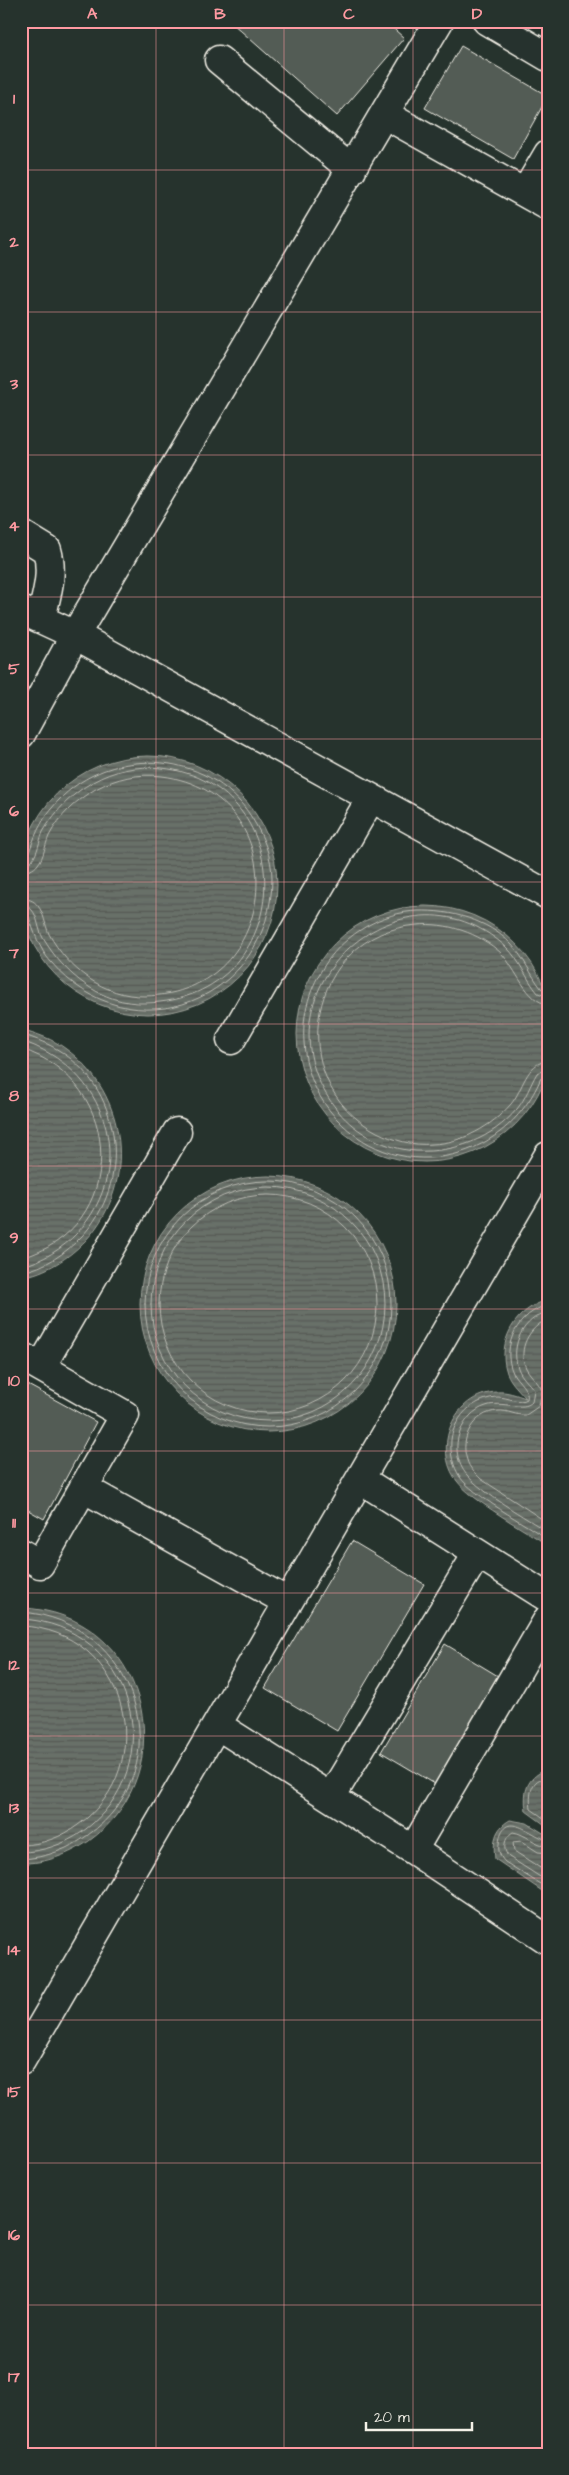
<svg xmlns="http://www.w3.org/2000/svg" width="569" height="2475" font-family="'Architects Daughter',sans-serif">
<defs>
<pattern id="water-rules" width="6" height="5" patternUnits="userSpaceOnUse" patternTransform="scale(1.25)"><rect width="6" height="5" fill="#676f68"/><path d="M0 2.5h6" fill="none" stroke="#565a55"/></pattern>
</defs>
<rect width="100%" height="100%" fill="#26332d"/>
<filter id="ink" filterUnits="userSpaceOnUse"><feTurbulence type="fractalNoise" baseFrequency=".02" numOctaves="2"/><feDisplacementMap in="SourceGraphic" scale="10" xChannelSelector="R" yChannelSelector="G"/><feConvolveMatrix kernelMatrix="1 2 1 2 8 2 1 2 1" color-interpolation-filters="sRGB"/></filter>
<g filter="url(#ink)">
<path fill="url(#water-rules)" stroke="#9fa39b" d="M19 885a129 129 0 1 1 258 0a129 129 0 1 1-258 0Z
M297 1034a128 128 0 1 1 256 0a128 128 0 1 1-256 0Z
M21 1029C37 1034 53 1039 66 1049 128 1094 138 1184 86 1240 69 1258 46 1273 21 1277Z
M140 1304a128 128 0 1 1 256 0a128 128 0 1 1-256 0Z
M548 1300V1545C526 1531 471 1500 457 1481 432 1448 453 1394 497 1392 507 1391 516 1395 526 1398 519 1390 511 1383 507 1373 496 1341 516 1308 548 1300Z
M21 1608C145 1611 188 1770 89 1841 70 1854 45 1864 21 1863Z
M541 1772 548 1773V1827L526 1811C524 1794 525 1781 541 1772Z
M510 1820 527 1823 548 1836V1895L495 1859C493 1842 494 1829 510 1820Z"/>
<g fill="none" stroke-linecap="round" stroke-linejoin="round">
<path stroke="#bcbdb5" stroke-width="1" d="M21 858 28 855C34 838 40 822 52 808 103 744 208 747 252 818 263 836 272 857 272 878 272 1000 131 1056 51 962 39 949 34 931 28 915L21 912
M21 864C25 864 29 863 32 860 38 853 39 841 43 832 67 790 112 762 162 768 304 784 299 999 146 1003 101 1005 64 974 43 938 38 929 38 917 32 910 29 907 25 906 21 906
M21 872C28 871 34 870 38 864 44 857 45 845 49 836 70 796 116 770 162 776 298 793 284 994 145 996 104 997 68 969 49 934 45 925 44 913 38 906 34 900 28 899 21 898
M548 990C544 990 544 991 541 988 530 974 525 959 511 944 488 920 451 910 418 911 382 912 346 934 326 963 310 987 302 1013 304 1042 305 1067 314 1091 330 1111 392 1188 504 1166 541 1078L548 1075
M548 997 538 993C526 979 520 960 506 947 400 851 244 996 338 1111 357 1134 387 1149 416 1151 454 1153 492 1139 517 1109 526 1098 530 1085 537 1073L548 1069
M548 1004C527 1003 516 968 501 953 479 933 447 922 417 925 308 933 280 1082 377 1132 393 1140 413 1146 432 1144 462 1143 491 1127 511 1104 523 1090 526 1062 548 1061
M21 1034C36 1039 50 1044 63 1053 123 1094 132 1183 82 1236 66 1253 45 1268 21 1272
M21 1041C106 1067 139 1166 77 1233 63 1248 42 1262 21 1266
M21 1049C127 1081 128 1230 21 1258
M145 1304a123 123 0 1 1 246 0a123 123 0 1 1-246 0Z
M151 1304a117 117 0 1 1 234 0a117 117 0 1 1-234 0Z
M159 1304a109 109 0 1 1 218 0a109 109 0 1 1-218 0Z
M548 1305C519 1312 500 1345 513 1373 517 1381 530 1390 527 1399 520 1404 507 1397 498 1397 488 1397 477 1402 469 1408 460 1415 452 1429 451 1440 450 1454 453 1466 460 1477 471 1494 528 1526 548 1539
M548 1312C523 1318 510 1345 518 1368 521 1377 529 1383 534 1390L532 1402C523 1412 502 1400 486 1406 473 1410 465 1420 460 1432 454 1445 457 1464 467 1475 482 1493 526 1518 548 1532
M548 1319C529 1327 517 1349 526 1368 531 1377 539 1382 542 1391L539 1406 526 1415C516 1416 508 1410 498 1411 474 1412 459 1438 467 1460 469 1468 475 1473 481 1479L548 1523
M21 1612C136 1619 184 1767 88 1835 69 1849 46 1858 21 1859
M21 1619C134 1624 173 1767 82 1832 65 1844 42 1852 21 1852
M21 1626C127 1630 162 1766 78 1825 62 1837 41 1845 21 1845
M548 1778C530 1777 529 1796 531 1809L548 1821
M548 1840C534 1838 502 1805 499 1844 498 1851 500 1857 505 1862L548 1889
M548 1846C535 1845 526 1834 513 1832 504 1837 502 1850 509 1857L548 1882
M548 1853 538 1852 521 1841 513 1842 514 1851 548 1873"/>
</g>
<path fill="#525c55" stroke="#f4f1e8" d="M233 21H385L404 38 337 116 232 23Z
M461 46 548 96 513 159 425 108Z
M26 1384 96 1422 44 1519 21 1506V1393Z
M352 1541 424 1584 337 1731 265 1688Z
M445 1644 498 1676 435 1784 381 1752Z"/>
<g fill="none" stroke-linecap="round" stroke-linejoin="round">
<g stroke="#f4f1e8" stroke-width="31">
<path id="minor" d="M487 21 548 57
M219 60 352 170
M384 114 548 206
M525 193 548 154
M21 534 47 550C54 574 46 596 41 619
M21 610 75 635 548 895
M21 734 75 635 439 21
M231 1040 371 798
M21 1356 125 1415 40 1564 21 1553
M41 1367 177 1132
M360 1479 548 1598
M83 1488 288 1602
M217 1725 413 1850 548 1940
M331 1797 477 1554
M413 1850 548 1619
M21 2061 548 1156"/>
</g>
<use href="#minor" stroke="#26332d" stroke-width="28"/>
</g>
</g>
<path fill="none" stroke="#ff9aa2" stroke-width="1" stroke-opacity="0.55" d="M156 21V2454M284 21V2454M413 21V2454M21 170H548M21 312H548M21 455H548M21 597H548M21 739H548M21 882H548M21 1024H548M21 1166H548M21 1309H548M21 1451H548M21 1593H548M21 1736H548M21 1878H548M21 2020H548M21 2163H548M21 2305H548"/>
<rect width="569" height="2475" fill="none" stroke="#26332d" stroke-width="55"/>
<path d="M366 2422v8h106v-8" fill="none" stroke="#f4f1e8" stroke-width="2.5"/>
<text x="374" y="2422" font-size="15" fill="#f4f1e8" stroke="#26332d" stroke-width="4" paint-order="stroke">20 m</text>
<rect x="28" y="28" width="514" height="2420" fill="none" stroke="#ff9aa2" stroke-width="2"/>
<g font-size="16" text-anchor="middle" font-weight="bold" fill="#ff9aa2">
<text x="92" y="19">A</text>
<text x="220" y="19">B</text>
<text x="349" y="19">C</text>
<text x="477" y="19">D</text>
<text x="14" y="104">1</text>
<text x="14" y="247">2</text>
<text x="14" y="389">3</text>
<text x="14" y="531">4</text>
<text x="14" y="674">5</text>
<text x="14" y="816">6</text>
<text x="14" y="958">7</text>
<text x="14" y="1101">8</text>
<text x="14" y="1243">9</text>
<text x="14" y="1386">10</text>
<text x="14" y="1528">11</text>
<text x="14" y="1670">12</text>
<text x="14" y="1813">13</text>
<text x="14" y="1955">14</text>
<text x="14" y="2097">15</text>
<text x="14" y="2240">16</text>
<text x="14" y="2382">17</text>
</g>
</svg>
